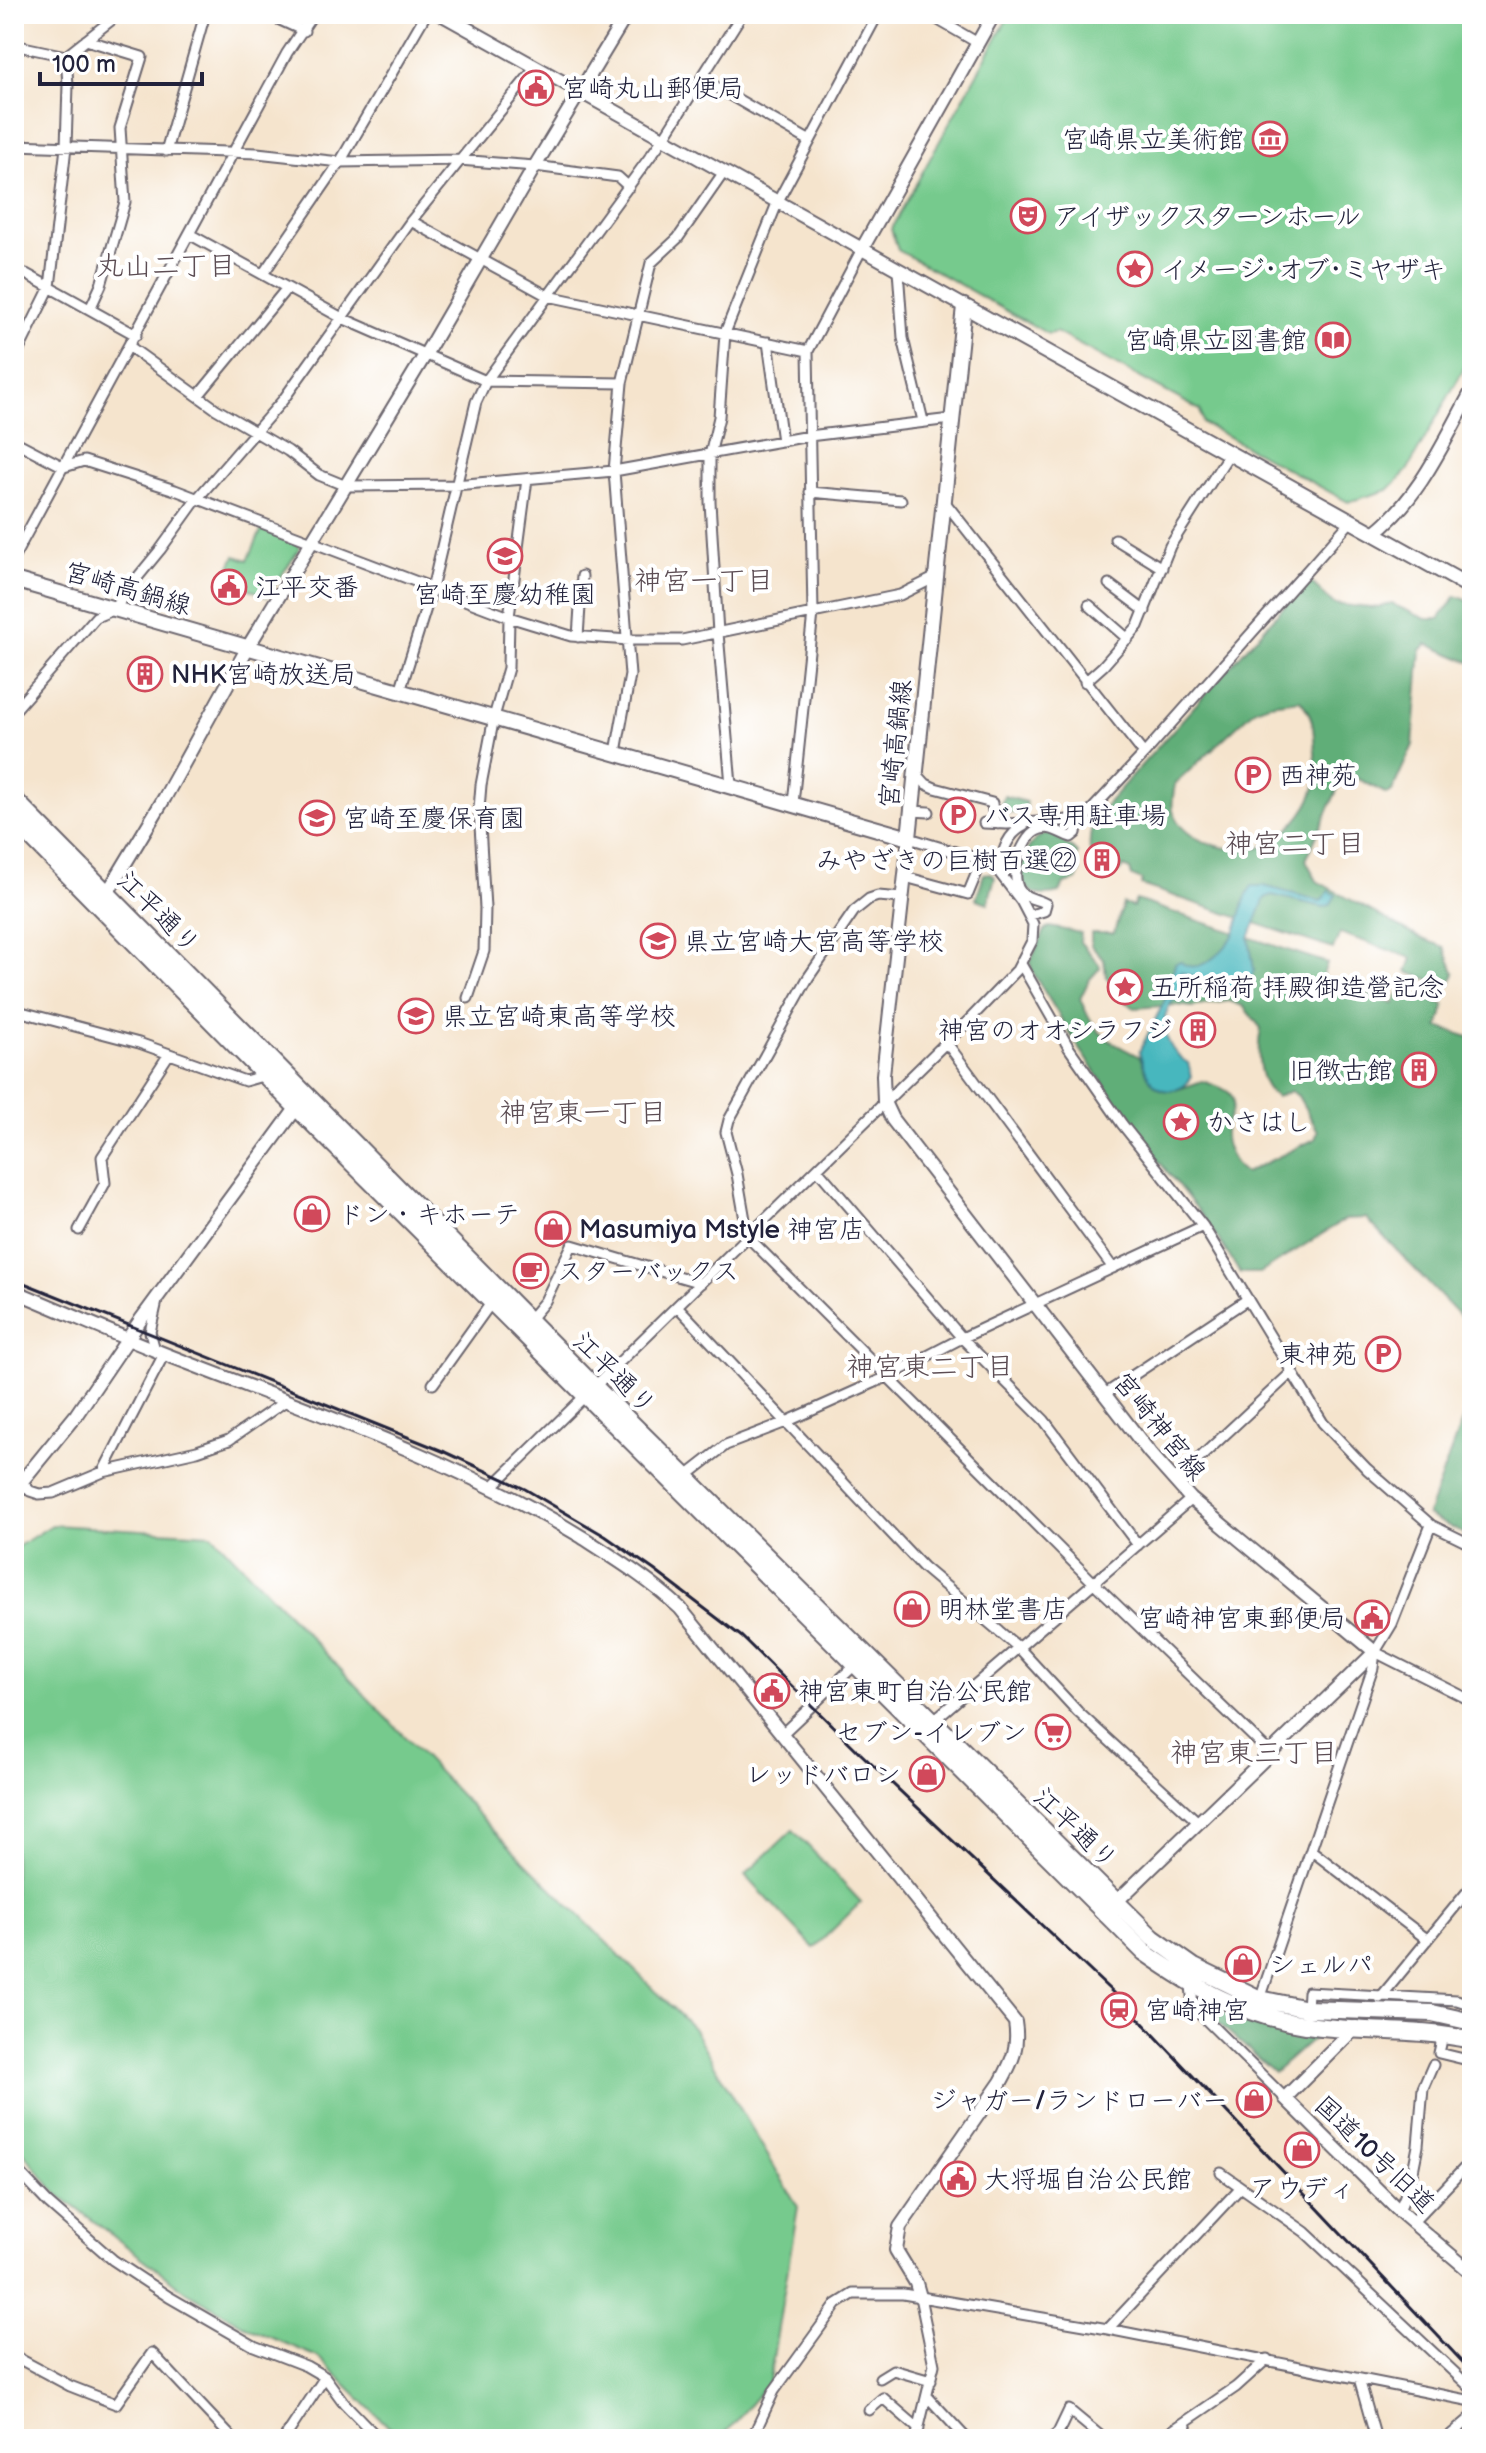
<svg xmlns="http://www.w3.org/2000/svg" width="1486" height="2453" font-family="'Balsamiq Sans','Klee One',sans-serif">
<rect width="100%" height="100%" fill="#fff"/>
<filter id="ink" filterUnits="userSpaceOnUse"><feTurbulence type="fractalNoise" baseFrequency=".0125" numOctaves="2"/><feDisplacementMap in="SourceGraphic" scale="16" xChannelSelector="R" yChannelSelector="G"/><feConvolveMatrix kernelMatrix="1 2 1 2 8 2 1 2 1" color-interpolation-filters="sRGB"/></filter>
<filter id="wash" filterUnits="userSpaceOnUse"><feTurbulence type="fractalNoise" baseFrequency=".006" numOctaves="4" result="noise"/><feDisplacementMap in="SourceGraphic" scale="32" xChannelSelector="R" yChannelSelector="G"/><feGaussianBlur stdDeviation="1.8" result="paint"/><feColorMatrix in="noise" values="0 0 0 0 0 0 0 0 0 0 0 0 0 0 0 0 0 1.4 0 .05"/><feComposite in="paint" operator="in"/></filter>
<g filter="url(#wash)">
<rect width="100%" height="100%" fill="#f5e4cd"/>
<path fill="#76ca8d" stroke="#4c7664" stroke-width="2" d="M1010 14H1472V354L1407 471 1388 490 1348 502 1203 423 1200 410 1056 332 1048 334 898 250 891 229Z
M262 529 295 541 300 548 267 597 225 577 235 556 248 560Z
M52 1525 212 1534 498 1835 693 2028 798 2207 769 2382 721 2439H401L318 2357 253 2330 187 2292 54 2191 14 2140V1549Z
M793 1830 861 1902 814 1948 745 1875Z"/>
<path fill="#60ae78" stroke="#41685a" stroke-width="2" fill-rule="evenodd" d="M1306 582 1312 583 1334 604 1371 608 1392 604 1426 619H1439L1456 596 1472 602V663L1427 644 1421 650 1413 745 1392 791 1387 794 1353 776 1342 779 1306 860 1317 881 1420 938 1444 947 1455 974 1449 986 1407 972 1412 958 1340 933 1333 949 1141 885 1142 880 1132 876 1130 870 1124 867 1115 875 1105 876C1085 865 1088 835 1095 817ZM1300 700C1315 718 1313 728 1315 751 1315 763 1318 776 1315 787 1309 810 1282 843 1258 848 1231 854 1184 842 1174 814 1170 805 1174 793 1175 784L1255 709 1269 704Z
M1004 796 1026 802 1027 808 1020 813H1002L1000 807Z
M1051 833 1078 853 1074 862 1080 872 1076 881 1064 884 1060 893C1002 908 1018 835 1051 833Z
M990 873 995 877 988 903 976 899 984 874Z
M1136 900 1327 963 1322 978 1394 1004 1400 990 1445 1005 1438 1027 1472 1038V1329L1366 1218 1346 1219 1260 1273H1240L1206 1220 1141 1139 1074 1040 1032 971 1030 962 1045 930 1050 927 1081 933 1080 942 1099 964 1100 968 1089 980 1080 999C1096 1036 1106 1040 1140 1057 1157 1098 1163 1095 1202 1081 1210 1084 1227 1088 1231 1095 1238 1107 1225 1122 1225 1133 1224 1146 1234 1166 1245 1173L1315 1139 1318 1131 1298 1096 1291 1091 1277 1097C1256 1085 1257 1049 1261 1028L1243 1006 1229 1001 1192 1007 1177 1005 1135 1008 1122 1000 1106 976 1104 960 1091 946V933H1114L1123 904 1133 907Z
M1472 1385V1538L1427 1515 1465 1413Z
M1228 2012 1254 2023 1317 2035 1274 2073 1214 2019Z"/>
<path fill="#47b7be" stroke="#346c7c" stroke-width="2" d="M1252 886H1264L1321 901 1329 891 1336 895 1330 905 1323 907 1272 895 1265 898 1249 938 1254 970 1251 979 1230 991 1212 996 1202 980 1180 972 1199 992 1193 1002 1174 999C1156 1021 1166 1050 1188 1063L1192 1077C1184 1090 1166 1097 1153 1083 1146 1075 1142 1061 1139 1052L1165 1000 1175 964 1180 961C1197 978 1225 951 1234 934 1242 919 1241 900 1252 886Z"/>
</g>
<g filter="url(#ink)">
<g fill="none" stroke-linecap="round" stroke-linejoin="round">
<g stroke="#6c666e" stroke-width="13">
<path id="street" d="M267 14 304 31
M928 14 978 43
M86 40 142 57 120 128 125 202 101 285 90 309
M14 45 66 56
M702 79 810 141
M14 145 257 153 340 162 459 160 535 166 618 177 629 187
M166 151 205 14
M411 221 548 296 808 351
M191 235 342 318 486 381 622 383
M898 270 903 338 923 421
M14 273 26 274 136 335
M263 274 340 162 426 14
M768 342 782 441
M130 347 216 409 288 451 319 475 346 486 455 485 614 471 809 436 951 419
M14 360 50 287 66 147 68 85 66 56 119 14
M198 396 287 288
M14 441 64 467 84 461 175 490 512 618 571 636 629 640H682L900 595 936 577
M810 492 901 500
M944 501 1144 754
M1115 539 1162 568
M14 557 287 53 313 14
M1109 584 1145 611
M1089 605 1128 639
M578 637 582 576
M1085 682 1103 666 1138 626 1170 546 1229 454
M400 691 432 589 476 402 486 381 663 139 742 14
M14 711 96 617 115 609 128 589 160 550 196 500 283 400 411 221 536 67
M616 752 630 675 614 471 622 383 651 263 678 238 724 172
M916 773 926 784 935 788 992 803 994 819 998 824
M731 785 718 633 710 502V455L719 417 725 333 778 201 878 14
M793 803 813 613 808 351 862 249
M911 811 929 812
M984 823 1007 824 1083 819 1144 754 1352 520
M1001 873C1001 854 1006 835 1024 826
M905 877 968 894 982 860
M902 898 878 896 869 899 854 911 808 978 729 1120 726 1132 737 1174 748 1237 1094 1583 1270 1753
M1030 915 1044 911 1046 904C1040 900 1030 899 1023 894 1006 881 1022 833 1041 829 1054 826 1060 834 1071 837L1076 833 1077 826 1073 820
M1021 964 1069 1048 1122 1124 1203 1226 1323 1423 1367 1469 1431 1525 1472 1545
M468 998 484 951 485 908 479 809 481 785 494 717 508 668 509 617 527 479
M14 1010 139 1043 245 1081 266 1075
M946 1042 1113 1268
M817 1169 962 1338 1044 1420 1138 1545
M79 1230 105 1183 102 1157 169 1054
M678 1307 923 1567 1019 1648 1078 1712 1198 1822
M14 1312 24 1295
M529 1320 545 1301 572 1245 701 1283
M155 1350 150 1332 157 1301
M433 1384 491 1303
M1105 1394 1248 1299
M103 1472 164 1354
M685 1477 726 1445 786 1422 889 1376 962 1338 1203 1226
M1175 1481 1291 1373
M21 1482 30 1491 39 1494 53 1493 103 1472 197 1451 229 1440 287 1400
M492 1487 968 1021 1017 970 1032 941 1033 924 1021 901 992 863 909 838
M1375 1652 1472 1701
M933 1721 1191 1499
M781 1735 857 1663
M1312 1851 1428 1940
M1191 1985 1193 2007 1285 2098
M1380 1998 1472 1886
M1260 1999 1373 1668 1375 1652 1392 1624 1431 1525
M1307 2009 1308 1992 1457 2000 1472 2005
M1439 2034 1441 2044 1439 2053 1472 2061
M14 2167 48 2203 113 2260 169 2297 254 2346 306 2366 325 2377 344 2403 379 2439
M1221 2173 1305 2232 1472 2389
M1399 2211 1411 2181 1418 2146 1423 2088 1433 2065
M1412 2223 1472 2160
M1108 2329 1241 2187
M14 2356 70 2386 116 2404 152 2353 233 2439
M880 2378 893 2370 931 2381
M1359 2379 1376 2439
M927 2396 967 2439
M869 2410 883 2398 919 2429
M1185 2422 1189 2439
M284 2439 325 2377
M741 2439 755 2432 774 2391 837 2304 853 2294H903L1108 2329 1472 2401
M916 2439 934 2365 920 2297
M1051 2439 1058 2433 1069 2410 1104 2439
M1160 2439 1236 2387 1267 2359
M1446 2439 1472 2417"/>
</g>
<g stroke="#6c666e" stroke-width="16">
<path id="secondary" d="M441 14 964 306
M862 249 994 14
M1374 533C1420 498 1444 441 1472 391
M909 838 883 1075 884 1102 892 1119 1150 1453 1191 1499 1375 1652 1110 1908
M103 900 165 797 248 647 425 355 535 166 627 14
M14 1291C72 1315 129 1341 188 1363 322 1415 459 1462 582 1537 616 1559 650 1580 680 1608L1015 2022C1019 2047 1013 2060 1001 2082L900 2227 896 2250 916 2283 920 2297
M14 1491 76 1415 142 1318 300 1103
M1356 2027 1285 2098 1399 2211 1472 2273"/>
</g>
<g stroke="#6c666e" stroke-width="18">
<path id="primary" d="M14 580 909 838 964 306 1472 588"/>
</g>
<g stroke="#6c666e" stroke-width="20">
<path id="highway" d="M14 799 596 1388 1153 1938 1194 1967 1260 1999 1307 2009 1432 2013 1472 2022
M14 820 296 1107 1144 1952C1194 1987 1243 2016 1306 2025 1361 2033 1417 2028 1472 2040"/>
</g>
<use href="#street" stroke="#fff" stroke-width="9"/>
<use href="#secondary" stroke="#fff" stroke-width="12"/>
<use href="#primary" stroke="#fff" stroke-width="14"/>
<use href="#highway" stroke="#fff" stroke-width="16"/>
<path stroke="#22223b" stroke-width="3" d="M14 1279 445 1452 525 1489 605 1536 654 1570 742 1637 860 1753 1125 2004 1472 2372"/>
</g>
</g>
<defs>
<g id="civic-ring" transform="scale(1.8)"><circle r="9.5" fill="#fff" stroke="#d1495b" stroke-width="1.5"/><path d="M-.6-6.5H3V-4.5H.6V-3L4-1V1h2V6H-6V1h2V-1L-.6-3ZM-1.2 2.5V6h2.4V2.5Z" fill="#d1495b"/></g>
<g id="museum-ring" transform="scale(1.8)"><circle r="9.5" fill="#fff" stroke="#d1495b" stroke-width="1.5"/><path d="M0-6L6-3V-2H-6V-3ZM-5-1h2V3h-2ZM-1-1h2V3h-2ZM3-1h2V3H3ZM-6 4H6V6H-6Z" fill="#d1495b"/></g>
<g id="theatre-ring" transform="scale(1.8)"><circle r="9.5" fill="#fff" stroke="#d1495b" stroke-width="1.5"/><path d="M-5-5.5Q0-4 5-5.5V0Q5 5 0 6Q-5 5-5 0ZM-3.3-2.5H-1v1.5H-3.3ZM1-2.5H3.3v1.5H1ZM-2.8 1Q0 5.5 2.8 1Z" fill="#d1495b"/></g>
<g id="sight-ring" transform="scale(1.8)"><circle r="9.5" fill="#fff" stroke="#d1495b" stroke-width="1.5"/><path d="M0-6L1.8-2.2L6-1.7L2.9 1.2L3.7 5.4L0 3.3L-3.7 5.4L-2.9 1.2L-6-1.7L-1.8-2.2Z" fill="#d1495b"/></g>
<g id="library-ring" transform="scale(1.8)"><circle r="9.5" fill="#fff" stroke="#d1495b" stroke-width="1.5"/><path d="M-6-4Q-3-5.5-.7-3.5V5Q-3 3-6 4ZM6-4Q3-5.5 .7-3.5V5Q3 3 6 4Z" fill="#d1495b"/></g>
<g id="school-ring" transform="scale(1.8)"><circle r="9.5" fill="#fff" stroke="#d1495b" stroke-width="1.5"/><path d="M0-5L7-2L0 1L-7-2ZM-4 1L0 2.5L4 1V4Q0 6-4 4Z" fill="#d1495b"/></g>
<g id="building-ring" transform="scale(1.8)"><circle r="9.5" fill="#fff" stroke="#d1495b" stroke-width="1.5"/><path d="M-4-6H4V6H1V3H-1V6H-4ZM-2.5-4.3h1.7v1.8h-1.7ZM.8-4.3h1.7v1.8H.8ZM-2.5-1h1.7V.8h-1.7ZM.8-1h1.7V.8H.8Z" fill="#d1495b"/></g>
<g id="parking-ring" transform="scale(1.8)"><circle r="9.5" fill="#fff" stroke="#d1495b" stroke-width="1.5"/><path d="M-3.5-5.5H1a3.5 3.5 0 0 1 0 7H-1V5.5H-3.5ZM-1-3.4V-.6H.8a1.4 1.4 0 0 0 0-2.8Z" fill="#d1495b"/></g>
<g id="shop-ring" transform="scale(1.8)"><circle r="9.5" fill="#fff" stroke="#d1495b" stroke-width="1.5"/><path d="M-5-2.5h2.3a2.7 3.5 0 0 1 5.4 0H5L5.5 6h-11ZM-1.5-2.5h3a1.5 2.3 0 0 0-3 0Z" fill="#d1495b"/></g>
<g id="cafe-ring" transform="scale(1.8)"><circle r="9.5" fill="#fff" stroke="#d1495b" stroke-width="1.5"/><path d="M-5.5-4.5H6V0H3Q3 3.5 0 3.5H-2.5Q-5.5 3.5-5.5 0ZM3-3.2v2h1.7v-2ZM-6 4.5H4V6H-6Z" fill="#d1495b"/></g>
<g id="supermarket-ring" transform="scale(1.8)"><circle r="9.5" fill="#fff" stroke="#d1495b" stroke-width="1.5"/><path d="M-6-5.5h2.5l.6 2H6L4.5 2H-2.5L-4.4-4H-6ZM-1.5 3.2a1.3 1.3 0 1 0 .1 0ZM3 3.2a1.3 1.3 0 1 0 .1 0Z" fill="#d1495b"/></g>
<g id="station-ring" transform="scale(1.8)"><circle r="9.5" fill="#fff" stroke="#d1495b" stroke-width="1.5"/><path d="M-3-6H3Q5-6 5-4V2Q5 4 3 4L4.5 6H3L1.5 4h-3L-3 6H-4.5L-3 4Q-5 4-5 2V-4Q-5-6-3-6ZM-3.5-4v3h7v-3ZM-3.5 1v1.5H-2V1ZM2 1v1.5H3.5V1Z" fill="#d1495b"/></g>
</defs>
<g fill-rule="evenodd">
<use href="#civic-ring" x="536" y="88"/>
<use href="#museum-ring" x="1270" y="139"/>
<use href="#theatre-ring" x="1028" y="216"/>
<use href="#sight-ring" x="1135" y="269"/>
<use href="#library-ring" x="1333" y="340"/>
<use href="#school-ring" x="505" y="556"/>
<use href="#civic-ring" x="229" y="587"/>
<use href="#building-ring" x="145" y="674"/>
<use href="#parking-ring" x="1253" y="775"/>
<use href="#parking-ring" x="958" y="815"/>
<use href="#school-ring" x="317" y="818"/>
<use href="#building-ring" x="1102" y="860"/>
<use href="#school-ring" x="658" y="941"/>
<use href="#sight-ring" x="1125" y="987"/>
<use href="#school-ring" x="416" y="1016"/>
<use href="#building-ring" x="1198" y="1030"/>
<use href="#building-ring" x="1419" y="1070"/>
<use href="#sight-ring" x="1181" y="1122"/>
<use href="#shop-ring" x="312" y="1214"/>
<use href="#shop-ring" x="553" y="1229"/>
<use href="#cafe-ring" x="531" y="1271"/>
<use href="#parking-ring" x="1383" y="1354"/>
<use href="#shop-ring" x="912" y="1609"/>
<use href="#civic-ring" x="1372" y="1618"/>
<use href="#civic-ring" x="772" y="1691"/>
<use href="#supermarket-ring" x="1053" y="1732"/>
<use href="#shop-ring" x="927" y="1774"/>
<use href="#shop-ring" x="1243" y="1964"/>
<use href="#station-ring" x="1119" y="2010"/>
<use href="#shop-ring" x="1254" y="2100"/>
<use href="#shop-ring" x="1302" y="2150"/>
<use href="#civic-ring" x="958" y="2179"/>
</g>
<g text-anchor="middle" stroke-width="8" stroke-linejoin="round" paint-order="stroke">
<g font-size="26" fill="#22223b" stroke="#fff" text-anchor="start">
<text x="562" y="97">宮崎丸山郵便局</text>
<text x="1244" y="148" text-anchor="end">宮崎県立美術館</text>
<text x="1054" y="225">アイザックスターンホール</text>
<text x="1161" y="278">イメージ･オブ･ミヤザキ</text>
<text x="1307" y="349" text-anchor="end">宮崎県立図書館</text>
<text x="255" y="596">江平交番</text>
<text x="505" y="603" text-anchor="middle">宮崎至慶幼稚園</text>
<text x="171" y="683">NHK宮崎放送局</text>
<text x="1279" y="784">西神苑</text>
<text x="984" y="824">バス専用駐車場</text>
<text x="343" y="827">宮崎至慶保育園</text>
<text x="1076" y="869" text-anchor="end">みやざきの巨樹百選㉒</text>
<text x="684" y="950">県立宮崎大宮高等学校</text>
<text x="1151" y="996">五所稲荷 拝殿御造營記念</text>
<text x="442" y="1025">県立宮崎東高等学校</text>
<text x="1172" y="1039" text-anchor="end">神宮のオオシラフジ</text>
<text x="1393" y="1079" text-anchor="end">旧徴古館</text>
<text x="1207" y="1131">かさはし</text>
<text x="338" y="1223">ドン・キホーテ</text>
<text x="579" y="1238">Masumiya Mstyle 神宮店</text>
<text x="557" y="1280">スターバックス</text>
<text x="1357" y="1363" text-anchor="end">東神苑</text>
<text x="938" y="1618">明林堂書店</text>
<text x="1346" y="1627" text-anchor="end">宮崎神宮東郵便局</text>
<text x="798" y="1700">神宮東町自治公民館</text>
<text x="1027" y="1741" text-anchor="end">セブン-イレブン</text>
<text x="901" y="1783" text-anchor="end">レッドバロン</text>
<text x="1269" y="1973">シェルパ</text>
<text x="1145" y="2019">宮崎神宮</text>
<text x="1228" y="2109" text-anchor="end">ジャガー/ランドローバー</text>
<text x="984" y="2188">大将堀自治公民館</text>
<text x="1302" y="2197" text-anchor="middle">アウディ</text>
</g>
<g font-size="26" fill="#22223b" stroke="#fff">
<text transform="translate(128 588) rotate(16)" y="9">宮崎高鍋線</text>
<text transform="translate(895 744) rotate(-84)" y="9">宮崎高鍋線</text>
<text transform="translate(159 912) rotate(45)" y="9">江平通り</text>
<text transform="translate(615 1373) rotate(45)" y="9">江平通り</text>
<text transform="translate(1160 1426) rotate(51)" y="9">宮崎神宮線</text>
<text transform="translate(1076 1828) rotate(44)" y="9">江平通り</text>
<text transform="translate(1375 2154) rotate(44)" y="9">国道10号旧道</text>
</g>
<g font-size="28" fill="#5c4d54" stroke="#fff">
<text x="166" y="275">丸山二丁目</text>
<text x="704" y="590">神宮一丁目</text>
<text x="1295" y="853">神宮二丁目</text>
<text x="583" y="1122">神宮東一丁目</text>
<text x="930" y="1376">神宮東二丁目</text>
<text x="1254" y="1762">神宮東三丁目</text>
</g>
</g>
<rect width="1486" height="2453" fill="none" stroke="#fff" stroke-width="48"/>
<path d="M40 72v12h162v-12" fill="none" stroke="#22223b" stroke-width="4"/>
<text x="52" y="72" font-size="24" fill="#22223b" stroke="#ffffff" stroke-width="6" paint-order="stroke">100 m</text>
</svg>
